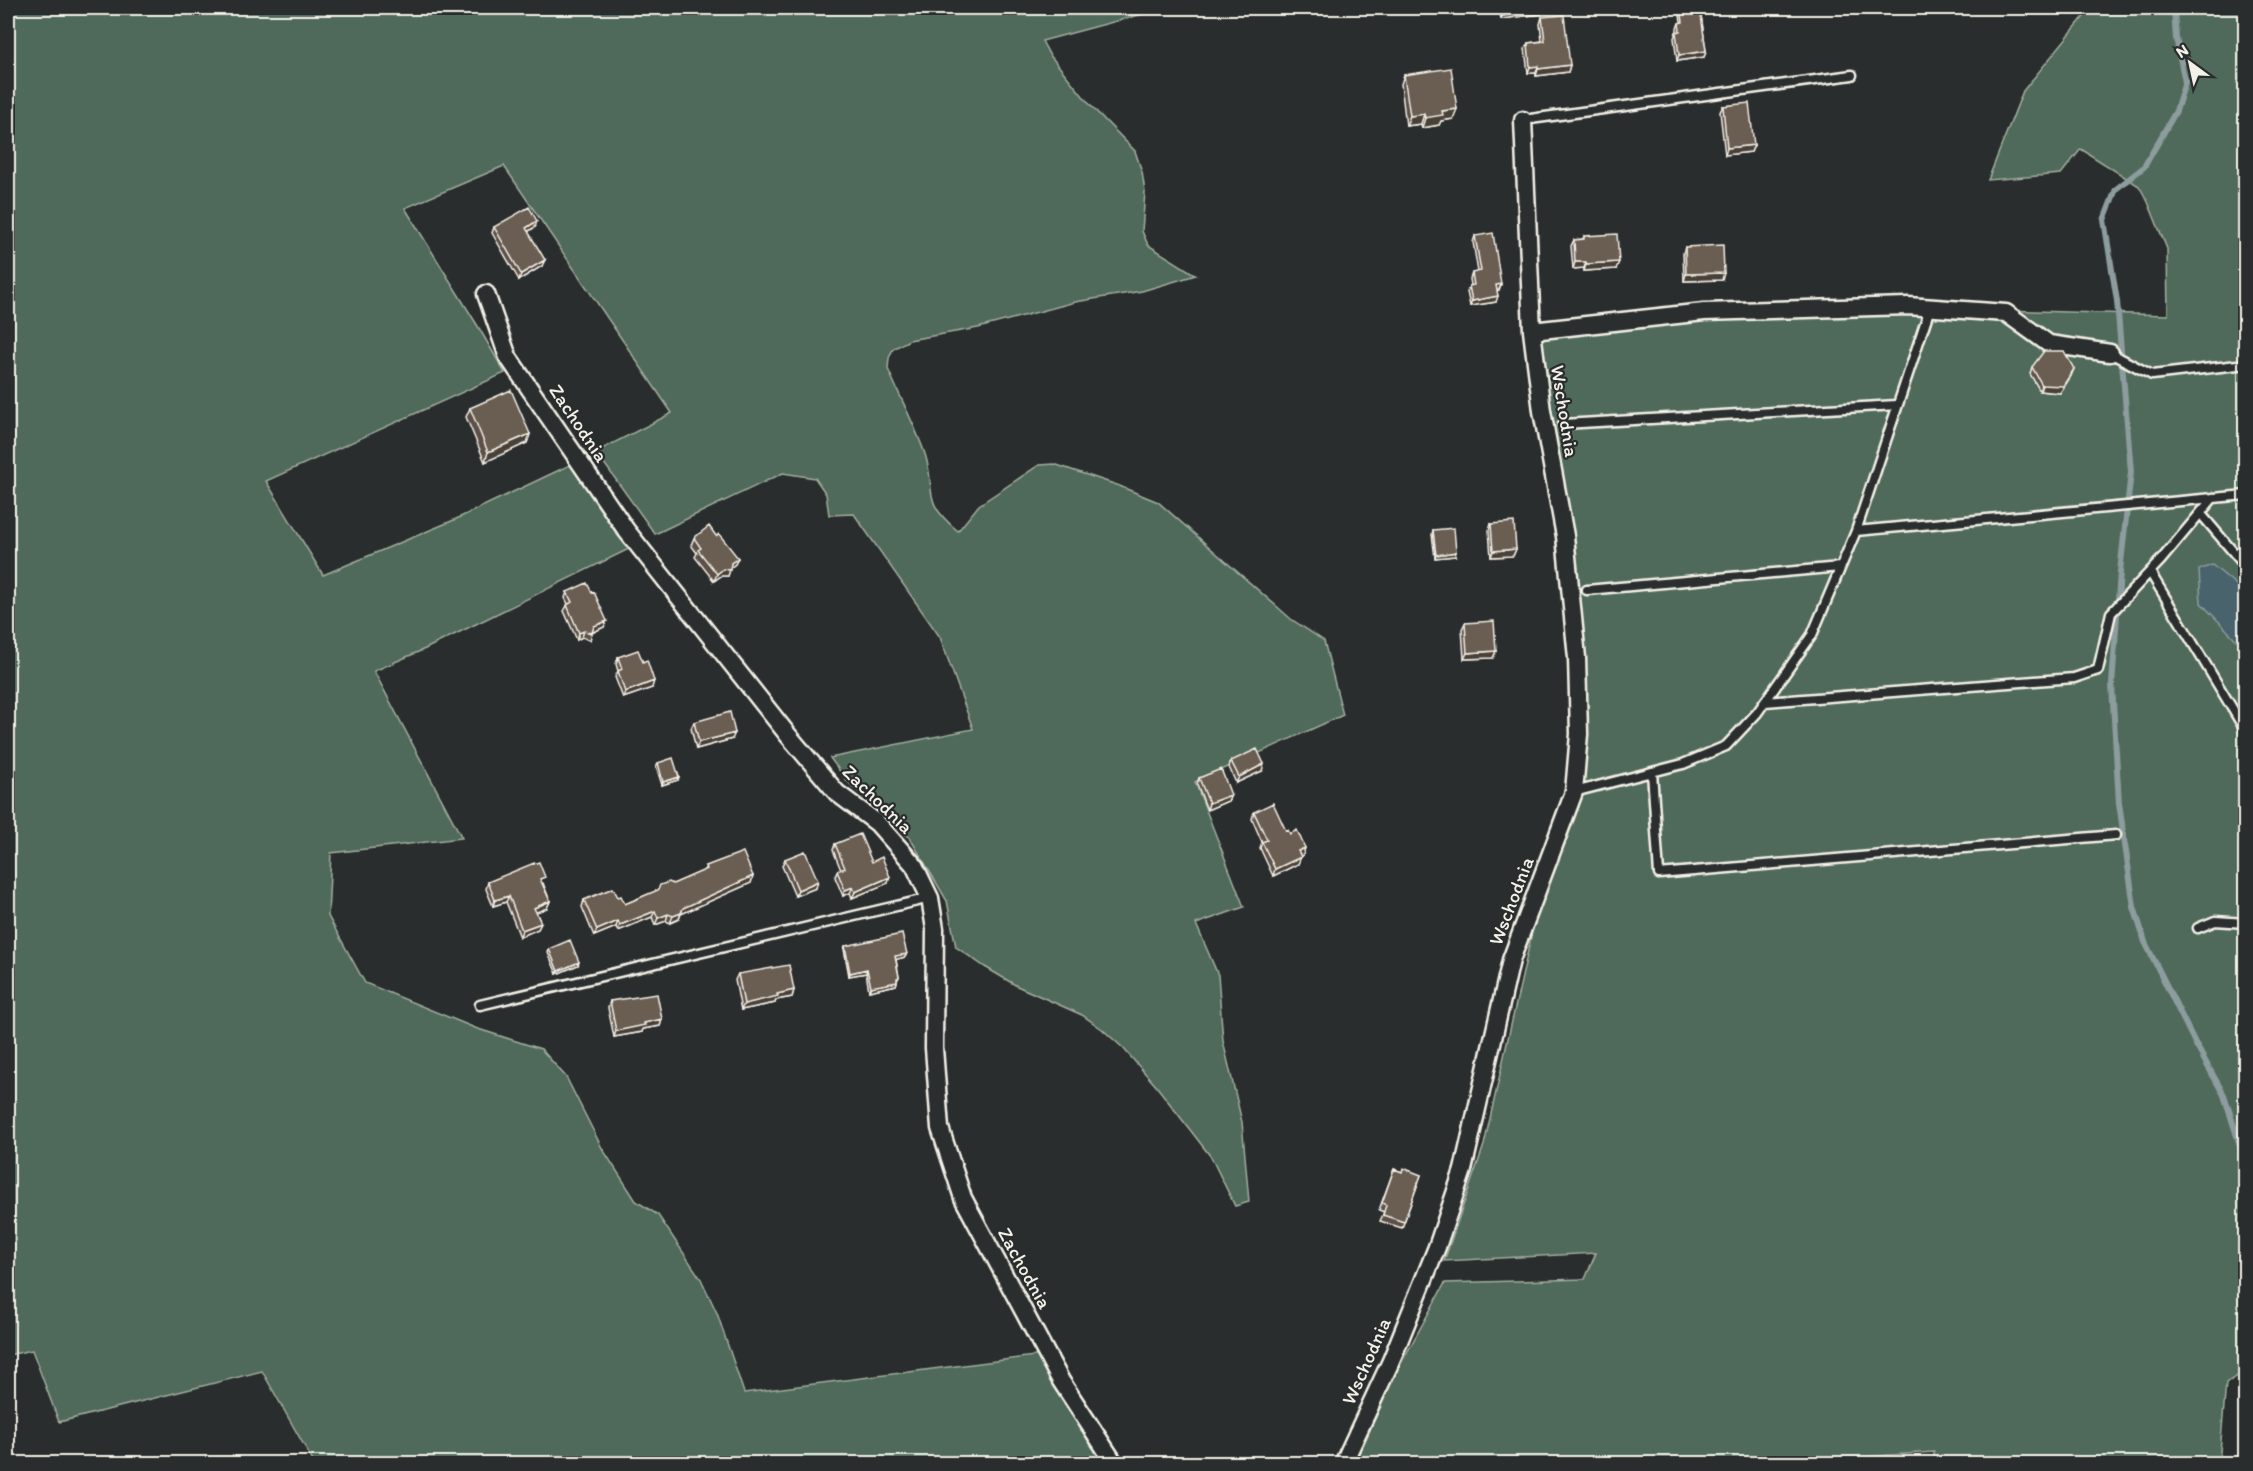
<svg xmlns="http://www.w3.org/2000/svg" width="2253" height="1471" font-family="Itim,sans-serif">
<rect width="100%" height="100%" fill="#2a2d2e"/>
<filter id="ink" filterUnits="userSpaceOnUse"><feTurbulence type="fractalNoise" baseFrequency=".0167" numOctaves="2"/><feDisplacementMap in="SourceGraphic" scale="12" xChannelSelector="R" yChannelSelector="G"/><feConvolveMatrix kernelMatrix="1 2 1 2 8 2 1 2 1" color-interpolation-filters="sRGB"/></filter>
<g filter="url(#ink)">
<path fill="#506b5a" stroke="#a2aea1" stroke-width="1.5" d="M8 8H1165L1042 41 1049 54 1091 106 1135 151 1142 172 1145 192 1142 231 1148 245 1196 275 1142 291 1075 302 978 328 909 340 893 349 889 358 888 369C900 397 915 425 925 454 937 492 920 500 958 531L979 505 1039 465 1054 464 1117 485 1158 502 1291 619 1324 641 1343 715 1195 782 1244 907 1196 924 1218 975 1223 1041 1242 1122 1249 1202 1235 1206 1211 1157 1157 1087 1123 1048 1102 1029 1082 1015 1017 986 985 967 956 947 947 901 910 838 848 782 830 758 973 729 940 637 854 514 829 515 826 494 815 478 783 473 655 534 596 452 672 413 504 166 405 208 479 328 505 373 266 481 323 575 454 520 572 464 635 546 425 649 374 671 462 838 331 853 328 916 365 983 475 1028 541 1049 566 1077 602 1148 636 1201 658 1215 701 1279 717 1313 744 1393 1042 1355 1108 1463H314L262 1371 59 1422 32 1350 8 1355Z
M2091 8H2245L2246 1371 2226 1383 2219 1463H1934V1452L1765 1464H1355L1393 1378 1445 1283 1585 1279 1596 1253 1444 1261 1484 1145 1538 906 1566 827 1584 670 1575 552 1537 321 1721 308 2004 310 2168 315 2167 249 2148 202 2139 186 2081 149 2061 174 1988 180 2023 91Z"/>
<path fill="#48636d" stroke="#8d9c9e" stroke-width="1.5" d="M2212 565 2245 592V649L2201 603 2199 570Z"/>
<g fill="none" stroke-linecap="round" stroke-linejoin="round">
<path stroke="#8d9c9e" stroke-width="6" d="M2178 8 2174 11 2176 38 2185 82 2176 111 2144 167 2116 189 2104 220 2117 301 2131 472 2120 572 2112 685 2119 803 2134 907 2145 942 2196 1045 2224 1095 2246 1164"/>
<g stroke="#f4f1e8" stroke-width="13">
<path id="service" d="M1523 120 1852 75
M1930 308 1856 531 2246 495
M2110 353 2152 375 2246 364
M1563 424 1897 405
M2201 514 2246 567
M2150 572 2244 728
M1587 590 1840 567
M1765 702 2074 678 2098 670 2111 613 2161 560 2213 498
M1652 772 1659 874 2116 835
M1574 792 1683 764 1726 746 1757 713 1812 635 1856 531
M2198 928 2215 921 2246 923
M480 1005 930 898"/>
</g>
<g stroke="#f4f1e8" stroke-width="21">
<path id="minor" d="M486 294 508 357 626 530 788 735 837 793 877 823 914 865 930 898 935 929 934 1048 940 1128 963 1198 1061 1381 1115 1464
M1532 331 1704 312 1908 306 2006 313 2049 344 2110 353
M1343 1464 1391 1361 1437 1247 1463 1170 1511 960 1574 792 1579 734 1577 658 1565 536 1542 411 1532 331 1523 120"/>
</g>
<use href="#service" stroke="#2a2d2e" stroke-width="8"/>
<use href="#minor" stroke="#2a2d2e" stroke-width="16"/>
</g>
<path fill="#5b5046" stroke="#f4f1e8" stroke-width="1.5" d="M1499 8H1541V14L1501 19Z
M1679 8H1700L1706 51 1704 57 1677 61 1674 38 1676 32H1677V28L1679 23 1681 22Z
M1542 17 1570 65 1568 72 1536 76V73H1528L1525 49 1528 43 1542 41 1540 24Z
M1404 75 1453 119 1441 121 1439 125 1422 128 1421 124 1406 126 1401 84Z
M1723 106 1754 145 1751 152 1725 155 1720 112Z
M494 227H535L528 232 542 266 519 280 492 233Z
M1475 236 1501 284 1499 290H1497L1496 302 1470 306 1467 292 1469 286 1471 285 1470 279 1472 273 1478 272 1473 242Z
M1584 236 1616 269 1584 271V268L1573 269 1571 246 1574 240 1583 239Z
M1685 247 1722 280 1684 281 1683 253Z
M2032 367 2071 376 2060 393 2040 391 2030 374Z
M470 408 530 434 527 443 485 462 466 417Z
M1491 524 1516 549 1513 556 1491 557 1489 530Z
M1433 530 1455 556 1435 558 1432 534Z
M716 536 738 558 735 564 730 568 728 576H721L714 581 695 557 697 553 691 545 694 538Z
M567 592 604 627 592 633 590 640 582 637 577 640 564 611 568 604 565 598Z
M1465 623 1496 651 1493 658 1464 659 1462 629Z
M618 657 652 688 623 698 615 677 618 671 616 664Z
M694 722 732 739 696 749 691 728Z
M1231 761 1262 771 1236 783 1229 767Z
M658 763 678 780 662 785 656 766Z
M1199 778 1231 795 1228 801 1207 810 1197 784Z
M1254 812 1290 834 1303 855 1300 856 1298 864 1273 876 1260 848 1262 842 1252 819Z
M835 844 872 862 888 883 852 898 850 893 843 896 835 877 837 871 841 870 833 850Z
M785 859 816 888 795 896 782 866Z
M706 866 753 876 751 883 681 914 679 919 670 923 666 921 655 925 652 917 618 931 616 927 594 936 582 907 584 900 618 897 625 904 704 871Z
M488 882 543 883 550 901 547 908 536 912 541 923 538 929 520 937 506 902 493 906 486 889Z
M845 946 905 957 896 959 899 977 897 981 896 985 869 991 866 973 849 976 844 949Z
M549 949 578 965 557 974 548 953Z
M738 974 794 990 792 997 776 1000 775 1003 741 1010 735 980Z
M610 1001 662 1019 660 1026 643 1029 642 1032 614 1037 608 1008Z
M1394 1169 1402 1172 1421 1175 1402 1228 1380 1221 1384 1212 1379 1210Z"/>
<path fill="#4a4139" stroke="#f4f1e8" stroke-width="1.5" d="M1542 10 1541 14 1501 19 1502 16Z
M1706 51 1704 57 1677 61 1679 55Z
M1570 65 1568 72 1536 76 1538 69Z
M1538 66 1536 73H1528L1530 67Z
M1457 109 1453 119 1441 121 1439 125 1422 128 1425 118 1442 111Z
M1424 114 1421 124 1406 126 1410 116Z
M1754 145 1751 152 1725 155 1727 148Z
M537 221 535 227 524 234 526 228Z
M545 260 542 266 519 280 521 274Z
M1575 262H1586L1584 268 1573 269Z
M1619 262 1616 269 1584 271 1586 264Z
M1724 273 1722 280 1684 281 1686 274Z
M1501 284 1499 290 1494 291 1496 285Z
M1498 296 1496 302 1470 306 1472 301Z
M2074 369 2071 376 2060 393 2040 391 2042 385Z
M530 434 527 443 485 462 488 452Z
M1516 549 1513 556 1491 557 1493 551Z
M1456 552 1455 556 1435 558 1436 555Z
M738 558 735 564 729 569 731 563Z
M723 569 730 570 728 576H721L714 581 717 574Z
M607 621 604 627 591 633 594 626Z
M584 631 582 637 577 640 579 633Z
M1496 651 1493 658 1464 659 1467 653Z
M654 681 652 688 623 698 625 692Z
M735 733 732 739 696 749 699 742Z
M1264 764 1262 771 1236 783 1239 777Z
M679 777 678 780 662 785 663 782Z
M1231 795 1228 801 1207 810 1209 803Z
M1305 848 1303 855 1296 858 1298 851Z
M1301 857 1298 864 1273 876 1275 869Z
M753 876 751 883 681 914 683 908Z
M890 877 888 883 852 898 855 892Z
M818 881 816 888 795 896 798 890Z
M853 887 850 893 843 896 845 890Z
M509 896 506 902 493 906 495 900Z
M550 901 547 908 532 914 534 908Z
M655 911 652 917 618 931 620 925Z
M681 913 679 919 670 923 673 916Z
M668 914 666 921 655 925 658 918Z
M618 921 616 927 594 936 597 930Z
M541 923 538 929 520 937 522 930Z
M907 954 905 957 894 960 895 956Z
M579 962 578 965 557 974 558 971Z
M867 969 866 973 849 976 850 973Z
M897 982 896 985 869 991 871 987Z
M794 990 792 997 776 1000 775 1003 741 1010 744 1004 777 994Z
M662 1019 660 1026 643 1029 642 1032 614 1037 616 1031 644 1023Z"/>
<path fill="#6a5d51" stroke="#f4f1e8" stroke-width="1.5" d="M1501 8H1541L1542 10 1502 16Z
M1681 8H1700L1706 51 1679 55 1676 32 1680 31 1679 23 1683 22Z
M1564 15 1570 65 1538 69V66L1530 67 1528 43 1545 41 1542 17Z
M1451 68 1457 109 1442 111 1443 115 1425 118 1424 114 1410 116 1404 75Z
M1749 103 1754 145 1727 148 1723 106Z
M529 207 537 221 526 228 545 260 521 274 494 227Z
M1493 233 1501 284 1496 285 1498 296 1472 301 1469 286 1474 285 1472 273 1481 271 1475 236Z
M1617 234 1619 262 1586 264V262H1575L1574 240 1584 239V236Z
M1723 245 1724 273 1686 274 1685 247Z
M2044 351H2064L2074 369 2063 386 2042 385 2032 367Z
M511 390 530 434 488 452 470 408Z
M1514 522 1516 549 1493 551 1491 524Z
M709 526 716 536 719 534 738 558 731 563 730 570 723 569 717 574 698 550 701 548 694 538Z
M1454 528 1456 552 1436 555 1433 530Z
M587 583 592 593 594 592 607 621 594 626 592 633 584 631 579 633 567 605 572 602 567 592Z
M1494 621 1496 651 1467 653 1465 623Z
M638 650 643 662 647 660 654 681 625 692 618 671 622 669 618 657Z
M730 712 735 733 699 742 694 722Z
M1257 749 1264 764 1239 777 1231 761Z
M673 758 679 777 663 782 658 763Z
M1221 769 1231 795 1209 803 1199 778Z
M1273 803 1286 831 1288 830 1290 834 1297 830 1305 848 1298 851 1301 857 1275 869 1262 842 1267 840 1254 812Z
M860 834 872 862 882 857 890 877 855 892 853 887 845 890 837 871 845 868 835 844Z
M805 851 818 881 798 890 785 859Z
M743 852 753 876 683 908 681 913 673 916 668 914 658 918 655 911 620 925 618 921 597 930 584 900 613 888 618 897 621 896 625 904 658 890 660 885 669 882 673 884 707 869 706 866Z
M539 862 545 877 540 879 550 901 534 908 541 923 522 930 509 896 495 900 488 882 534 863V864Z
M902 934 907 954 895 956 899 977 897 978V982L871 987 867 969 850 973 845 946Z
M570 940 579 962 558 971 549 949Z
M789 965 794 990 777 994 778 996 744 1004 738 974Z
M657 994 662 1019 644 1023 645 1025 616 1031 610 1001Z
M1403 1168 1421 1175 1404 1222 1383 1215 1386 1205 1382 1203 1394 1169 1402 1172Z"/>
</g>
<g text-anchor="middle" stroke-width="4.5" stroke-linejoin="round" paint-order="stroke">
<g font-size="20" fill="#f4f1e8" stroke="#2a2d2e">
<text transform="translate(1565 411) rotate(81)" y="7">Wschodnia</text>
<text transform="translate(579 423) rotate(56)" y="7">Zachodnia</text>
<text transform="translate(878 799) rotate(44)" y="7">Zachodnia</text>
<text transform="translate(1511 901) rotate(-69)" y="7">Wschodnia</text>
<text transform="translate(1025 1268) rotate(61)" y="7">Zachodnia</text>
<text transform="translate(1366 1361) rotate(-66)" y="7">Wschodnia</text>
</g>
</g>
<rect width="2253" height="1471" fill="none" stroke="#2a2d2e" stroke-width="30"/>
<rect x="15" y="15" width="2223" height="1441" fill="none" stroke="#f4f1e8" stroke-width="2" filter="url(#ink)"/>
<g transform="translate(2190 63) rotate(327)" stroke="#2a2d2e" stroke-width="4.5" paint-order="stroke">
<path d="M0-4.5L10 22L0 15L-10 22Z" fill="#f4f1e8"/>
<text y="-9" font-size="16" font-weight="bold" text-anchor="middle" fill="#f4f1e8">N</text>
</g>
</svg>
